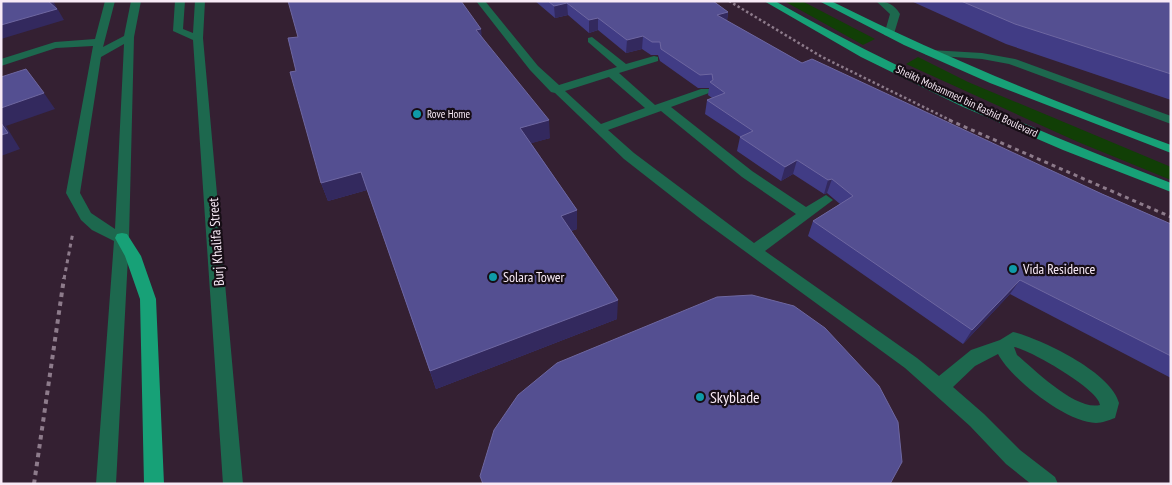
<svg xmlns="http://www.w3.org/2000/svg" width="1172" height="485" font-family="'PT Sans Narrow',sans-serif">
<rect width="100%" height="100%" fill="#342032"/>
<path fill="#113f06" d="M784 1H802L875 39 863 45Z
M918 57 968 82 1171 167V180L1078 142 906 64Z"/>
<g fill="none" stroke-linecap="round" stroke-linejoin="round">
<path stroke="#8d7b8b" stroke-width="2.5" stroke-dasharray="2.5 2.5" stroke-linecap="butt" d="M729 1 822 57 952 121"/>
<path stroke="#8d7b8b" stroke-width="3" stroke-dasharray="4 4" stroke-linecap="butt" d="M949 120 1171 217
M64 279 73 232"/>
<path stroke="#8d7b8b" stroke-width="4" stroke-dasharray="4.5 4.5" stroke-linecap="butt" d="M34 484 64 278"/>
<path fill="#1d684e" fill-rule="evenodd" d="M105 1H115L103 47 124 36 131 1H141L134 37 129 238 116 484H96L114 241 92 230 81 220 66 193 93 46 56 48 1 66V59L55 42 95 39ZM124 44 115 229 91 213 80 193 101 57Z
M175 1H185L183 29 193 33 195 1H205L203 38 243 484H223L193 40 173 31Z
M476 1H485L538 66 559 85 617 67 588 42V38L592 37 626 64 654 56 658 57V61L619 73 655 105 701 89H709V93L671 107 752 171 806 207 826 195 833 200 765 251 917 358 939 376 971 350 1000 340 1013 332C1042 339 1112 373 1119 403L1115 418C1109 420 1102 423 1096 423 1067 423 1011 379 998 354L975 366 953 387 984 414 1020 450 1055 477 1058 484H1031L1006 464 970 426 905 368 702 220 624 159 555 93 551 92 530 70ZM609 77 645 108 601 124 565 91ZM661 111 742 177 796 214 754 243 634 153 608 130ZM1014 347C1029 349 1100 390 1100 405 1076 411 1035 370 1017 355Z
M876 1C886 1 894 4 900 14L893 37 884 35 890 14Z
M930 50 982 53 1015 59 1171 116V124L1009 64 982 59 926 55 925 53Z"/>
<path fill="#17a177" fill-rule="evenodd" d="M764 1H775C902 73 1035 131 1171 183V192L1063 150 961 106 861 57Z
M819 1H831C941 56 1055 102 1171 145V153L990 83 904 45Z
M122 233 127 234 141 256 156 299 164 484H144L140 299 125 256 115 238 117 234Z"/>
</g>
<path fill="#413c85" d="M535 1H713L728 12 727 21 802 63 1171 224V378L1010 294 963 344 808 236 813 221 840 204 827 193 824 194 793 174 781 181 737 151 740 137 705 114 707 100 712 98 708 95 709 88H698L660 61 658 55H651L642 49 626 53 598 30 589 33 568 15 555 18Z
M911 1H1171V100L1006 44Z
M482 37 550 138 531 143 577 210V229L571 231 617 319 436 389 367 190 328 201 321 183 296 71Z"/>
<path fill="#33295e" d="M47 1H53L64 20 1 39V25Z
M567 3 568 15 555 18 554 6Z
M728 12 726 25 717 15Z
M598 18V30L589 33V20Z
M481 29 483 46 476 30Z
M643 36 642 49 626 53 627 40Z
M44 93 55 109 6 126 20 149 1 156V108Z
M549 120 550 138 522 146 520 128Z
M797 160 793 174 781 181 785 167Z
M361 172 367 190 328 201 321 183Z
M832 179 827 193 824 194 828 180Z
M577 210V229L562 234 561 216Z
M1020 280 1010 294 963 344 972 330Z
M618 300 617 319 436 389 430 371Z"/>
<path fill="#544f91" stroke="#6e67a1" d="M1 1H48L57 9 1 25Z
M288 1H461L481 29 476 30 549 120 520 128 577 210 561 216 618 300 430 371 361 172 321 183 290 72 296 71 288 38 298 37Z
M548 1H713L728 12 717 15 802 63 812 59 1102 194 1171 224V356L1020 280 972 330 813 221 853 196 832 179 828 180 797 160 785 167 740 137 753 131 707 100 725 93 710 82 713 80 712 74 700 75 661 49 660 42H652L643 36 627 40 598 18 589 20 567 3 554 6Z
M961 1H1171V74L1015 24Z
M26 69 44 93 1 108V77Z
M1 123 8 133 1 135Z
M752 295 794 306 825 328 879 386 898 422 902 462 890 484H483L480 476 494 430 518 395 557 363 717 297Z"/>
<g fill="#0f9aa8" stroke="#160d15" stroke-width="2">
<circle cx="417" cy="114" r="5"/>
<circle cx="1013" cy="269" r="5"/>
<circle cx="493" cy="277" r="5"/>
<circle cx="700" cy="397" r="5"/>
</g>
<g text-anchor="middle" stroke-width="4.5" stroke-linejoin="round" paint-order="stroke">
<g font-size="11" fill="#f8eaf6" stroke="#160d15">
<text transform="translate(967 101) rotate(25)" y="4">Sheikh Mohammed bin Rashid Boulevard</text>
</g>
<g font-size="11" fill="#f8eaf6" stroke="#160d15" text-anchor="start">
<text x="427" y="118">Rove Home</text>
</g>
<g font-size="14" fill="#f8eaf6" stroke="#160d15">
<text transform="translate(216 242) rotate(-94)" y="5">Burj Khalifa Street</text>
</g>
<g font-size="14" fill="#f8eaf6" stroke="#160d15" text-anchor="start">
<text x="1023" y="274">Vida Residence</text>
<text x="503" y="282">Solara Tower</text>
</g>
<g font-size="16" fill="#f8eaf6" stroke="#160d15" text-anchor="start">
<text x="710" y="403">Skyblade</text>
</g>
</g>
<rect width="1172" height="485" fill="none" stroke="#f8eaf6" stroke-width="5"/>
</svg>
